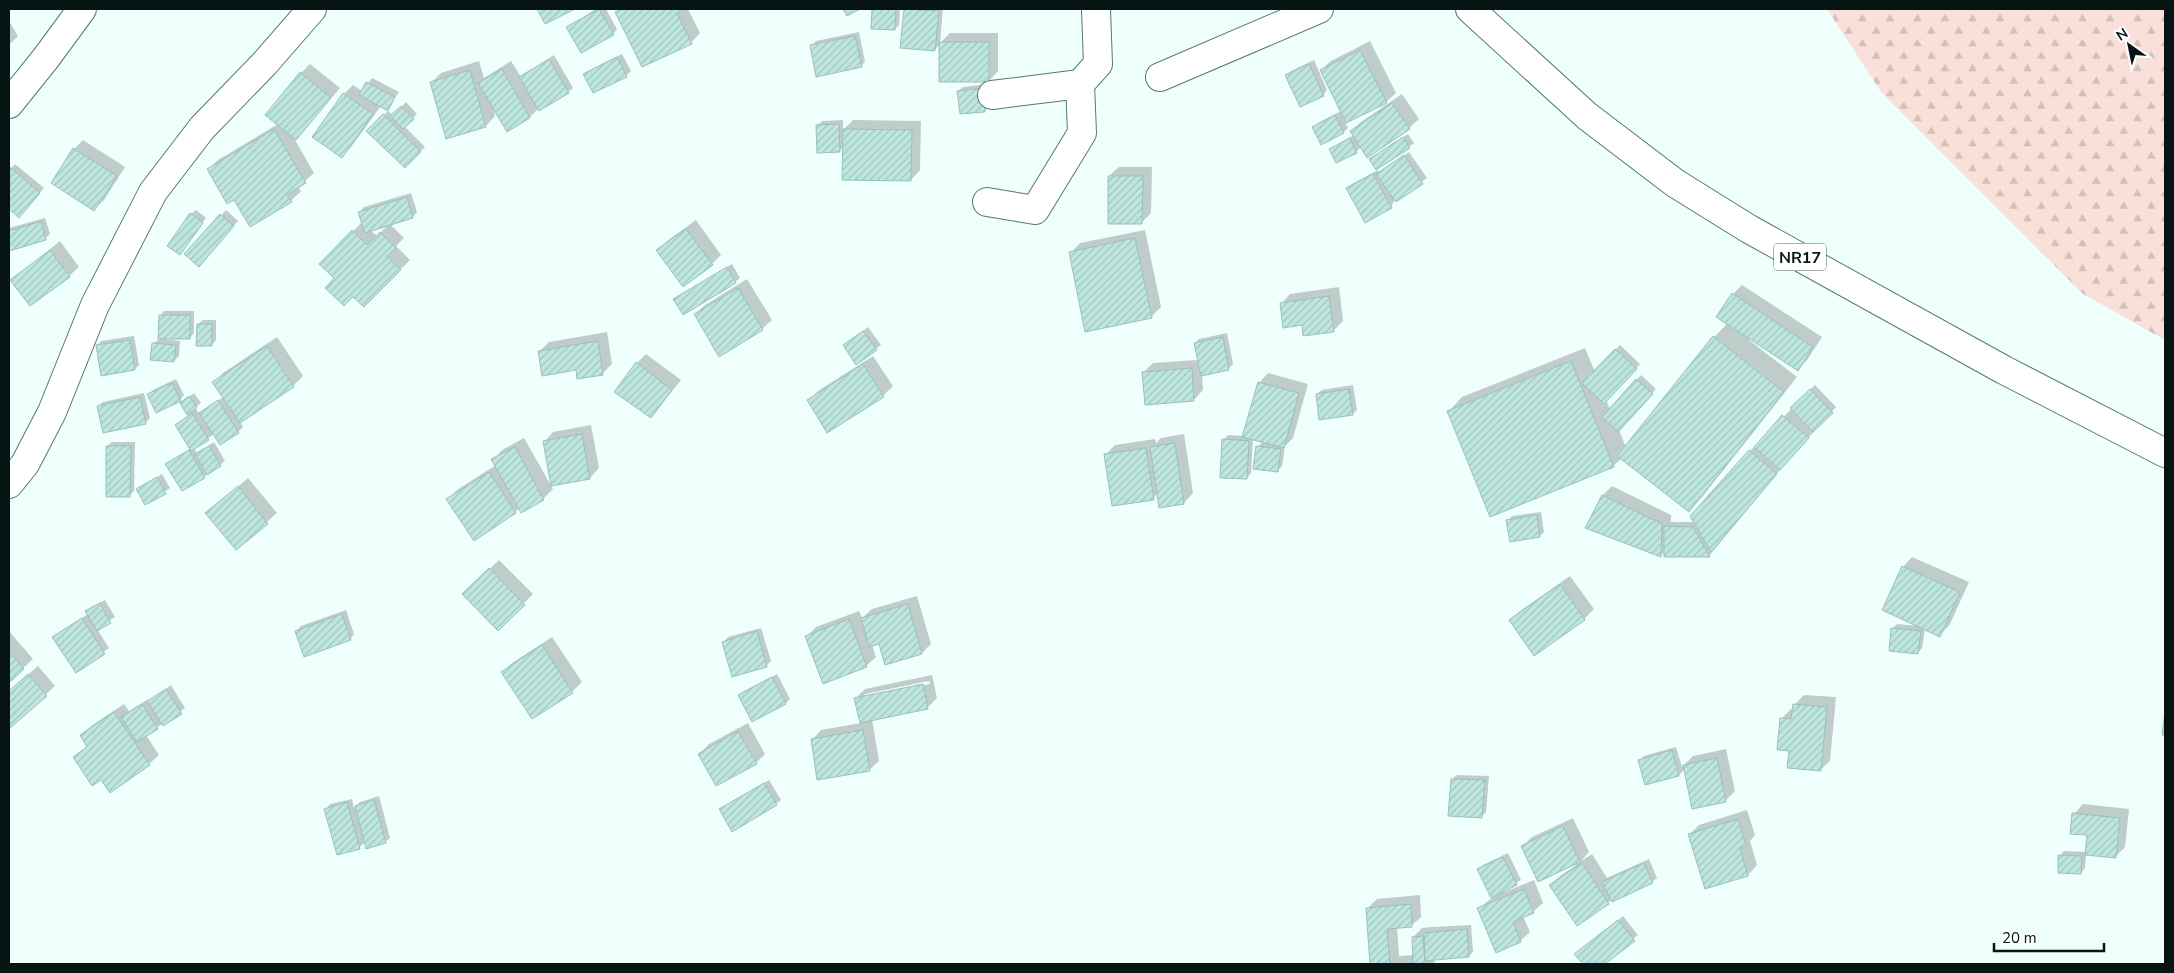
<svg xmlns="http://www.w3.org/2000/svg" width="2174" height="973" font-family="'Nunito Sans',sans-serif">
<defs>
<pattern id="forest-firs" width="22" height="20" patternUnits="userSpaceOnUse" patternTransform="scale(1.25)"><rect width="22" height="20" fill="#f9e0da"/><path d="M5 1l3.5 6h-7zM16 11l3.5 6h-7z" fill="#d4bfba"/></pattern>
<pattern id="building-hatch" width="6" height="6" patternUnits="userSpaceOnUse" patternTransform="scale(1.25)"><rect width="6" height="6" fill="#bee6e0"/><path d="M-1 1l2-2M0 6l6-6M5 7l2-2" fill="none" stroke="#a2c4bf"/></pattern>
</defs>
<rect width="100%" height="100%" fill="#effffc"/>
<path fill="url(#forest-firs)" d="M1827 9H2165V340L2083 294 1881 92Z"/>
<path fill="#0003" fill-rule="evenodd" d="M596 9H606L617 29 613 34 567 27Z
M620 9H688L700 33 691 43 617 12Z
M873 9H900L899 25 895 29 872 28Z
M905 9H943L940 43 950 33H998V71L989 81 940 44 935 49Z
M9 21 18 36 9 45Z
M859 32 865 62 861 66 811 46 816 41Z
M1370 41 1396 93 1386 102 1345 122 1348 128 1344 132 1313 127 1318 123 1341 111 1321 70 1331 61Z
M622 54 631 71 626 76 585 74 590 70Z
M554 55 573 88 568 92 539 108 530 117 508 130 493 107 495 116 486 126 447 137 431 83 441 73 479 61 484 78 511 61 521 77Z
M1314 60 1327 90 1323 95 1287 75 1291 71Z
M310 64 340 88 295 140 314 173 298 187 301 191 291 201 250 225 234 199 208 169 218 160 278 124 301 73Z
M372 78 399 92 387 109 381 106 351 147 342 157 344 94 353 85 362 91Z
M987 84 989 106 985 111 958 91 963 87Z
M1402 94 1419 119 1409 128 1361 147 1356 152 1330 149 1354 135 1351 131 1361 122Z
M406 102 417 114 404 126 425 147 405 167 368 131 388 111 393 115Z
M843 120V130L853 120 921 121 920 170 911 180 844 146 839 151 817 126 822 121Z
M1408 134 1414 143 1409 147 1370 159Z
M83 140 125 167 104 200 94 209 74 149Z
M1409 152 1427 178 1394 201 1391 207 1347 188 1352 184 1378 170 1379 173Z
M15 164 44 188 19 216 9 208V171Z
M1119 167H1152L1151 213 1142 222 1109 176Z
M411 193 417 212 413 217 390 224 404 238 396 246 410 260 364 306 321 264 363 221 360 212 364 207ZM389 224 377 236 370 230Z
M196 210 206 218 180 253 191 214Z
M226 210 238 221 203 261 186 254Z
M45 218 50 234 45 239 9 249V228Z
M696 220 721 255 712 264 658 250 667 241Z
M1145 230 1161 307 1151 317 1071 253 1080 243Z
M60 241 79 267 69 276 31 305 12 280Z
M732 264 740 278 735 282 675 299Z
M747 279 772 320 762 329 695 315 705 305Z
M1742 285 1822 337 1807 360 1798 369 1750 338 1749 340 1797 377 1702 497 1689 510 1622 458 1613 466 1449 411 1462 397 1585 348 1595 372 1620 345 1640 364 1606 400 1610 409 1641 375 1656 389 1619 430 1626 448 1714 337 1728 323 1733 294Z
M1339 287 1343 321 1334 330 1304 335 1303 324 1281 304 1290 294Z
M164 311H194V333L190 338 162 337V339L180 341 179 356 174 361 153 343 160 339V316Z
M203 320H216V340L212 345 198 324Z
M868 327 881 345 856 363 844 345Z
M607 332 612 364 602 374 577 369 540 351 549 342Z
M1227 333 1233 364 1229 368 1202 374 1203 390 1194 400 1143 373 1153 363 1198 360 1195 343 1199 339Z
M134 336 139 365 135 369 97 346 101 341Z
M277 337 303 376 293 386 240 422 243 427 238 432 220 443 214 434 194 448 197 453 214 442 225 461 204 477 167 464 191 448 176 425 189 415 181 403 194 393 201 403 195 408 200 414 223 397 214 383 223 373Z
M646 354 681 380 651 417 637 363Z
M873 356 893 386 883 396 828 431 809 400 818 391Z
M1268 373 1308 384 1293 438 1285 446 1282 466 1277 471 1258 447 1263 441 1253 439 1251 473 1247 478 1223 440 1228 435 1244 436 1259 383Z
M176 379 184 395 180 400 149 395 153 390Z
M1353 385 1357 410 1352 414 1317 394 1322 390Z
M1815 385 1836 407 1785 464 1709 556H1665V551L1661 555 1603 495 1612 486 1671 515V522H1695L1692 516 1750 451Z
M144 393 150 418 145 423 98 406 103 402Z
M591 425 599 468 590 478 544 442 553 432Z
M1184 434 1193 493 1184 503 1158 493 1153 498 1105 455 1115 445 1155 439 1156 443 1161 438Z
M524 438 553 489 543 499 520 508 515 512 448 499 457 490 496 465 493 460 502 450Z
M112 442H135L134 491 130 495 107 446Z
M162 474 170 488 145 504 138 490Z
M248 478 277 513 236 549 207 513Z
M1541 512 1544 532 1540 536 1508 521 1512 516Z
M1912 557 1969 582 1949 626 1939 635 1925 629 1922 648 1918 653 1890 650 1893 628 1897 624 1918 626 1903 567Z
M499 560 533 594 498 629 464 594Z
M1570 576 1594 609 1584 619 1534 654 1510 620 1520 611Z
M917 596 931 644 922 653 880 642 872 645 876 657 866 666 806 637 816 627 859 611 862 618 872 609Z
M105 600 115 617 97 629 109 648 76 671 54 637 88 614 87 612 91 607Z
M346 610 354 634 350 639 296 631 301 626Z
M761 628 771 661 766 666 724 642 728 637Z
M9 631 33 659 9 681Z
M552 637 582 682 572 692 532 718 503 672 512 663Z
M38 666 55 686 9 728V691Z
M777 674 790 699 786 703 740 695 744 691Z
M932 675 937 698 927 708 872 719 879 761 869 770 812 740 821 730 861 723 856 698 865 689ZM929 681 930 684 865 697V694Z
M171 685 185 708 146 735 159 755 149 764 102 778 74 757 88 745 81 736 91 726 124 704 129 711 147 700 148 702Z
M1804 695 1836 697 1830 761 1820 770 1790 750 1781 719 1791 709H1794V705Z
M748 723 765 754 756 763 700 754 709 744Z
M1676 747 1682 767 1693 756 1726 749 1735 791 1725 801 1685 769 1679 775 1640 760 1644 756Z
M1457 775 1489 776 1486 812 1481 817 1452 779Z
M769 780 781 800 776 804 720 809Z
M379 796 390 838 385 842 366 841 359 848 326 809 330 804 352 799 354 808 360 802Z
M2083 804 2129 809 2125 847 2115 857 2086 854 2085 868 2081 873 2060 856 2064 851 2087 852 2088 834 2074 814Z
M1747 810 1755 835 1750 841 1757 865 1748 875 1706 888 1689 835 1699 825Z
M1573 818 1589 852 1581 861 1592 854 1607 878 1649 859 1657 878 1652 882 1612 899 1608 903 1550 885 1560 876 1576 865 1575 863 1523 846 1532 837Z
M1508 853 1521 880 1504 890 1505 892 1534 880 1543 903 1533 912 1523 916 1530 932 1520 941 1478 909 1492 898 1478 870 1483 865Z
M1420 895 1421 917 1411 926 1397 927 1399 956 1414 955 1413 937 1422 928 1432 927 1471 925 1473 952 1469 956 1434 959 1435 964H1372L1368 908 1377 899Z
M1623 916 1638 935 1603 964H1584L1576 954Z"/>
<path fill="url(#building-hatch)" stroke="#9ac1bb" d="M537 9H572L573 10 545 24Z
M599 9 614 35 581 53 566 27Z
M622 9H686L677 14 692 44 642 67 615 12Z
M843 9H860L847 16Z
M872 9H896L895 30 871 29Z
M904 9 939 11 935 51 900 48Z
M855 36 862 67 816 77 810 45Z
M939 42H989V82H939Z
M1360 50 1387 103 1346 123 1320 70Z
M617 57 627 77 593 93 583 74Z
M549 59 569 93 539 111 519 77Z
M1309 64 1324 96 1300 107 1285 75Z
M502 69 530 118 507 132 478 83Z
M470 70 486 127 446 139 430 82Z
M300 72 331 98 296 140 265 115Z
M366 82 395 97 388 111 359 95Z
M983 88 985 112 960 114 957 91Z
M343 93 373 114 342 158 312 137Z
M1392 103 1410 129 1367 158 1350 131Z
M401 106 414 119 403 129 390 116Z
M383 114 421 152 405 168 366 131Z
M1335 115 1344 133 1321 145 1312 127Z
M839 124 840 152 817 153 816 125Z
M274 129 306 183 287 195 292 202 250 227 234 200 227 204 207 169Z
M843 129 912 130 911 181 842 180Z
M1403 137 1410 148 1376 170 1369 159Z
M1350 138 1357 153 1336 163 1329 149Z
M73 148 117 176 94 211 51 183Z
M1404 155 1423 184 1396 202 1376 174Z
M10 167 40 193 19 218 9 209Z
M1373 174 1392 208 1365 223 1346 188Z
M1108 176H1143L1142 224H1108Z
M407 197 413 218 365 233 358 212Z
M190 213 203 223 180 255 167 246Z
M220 214 234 226 199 267 184 254Z
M41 221 46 240 9 251V231Z
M686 229 713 265 683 287 656 250Z
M352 230 367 245 380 232 396 248 387 256 401 270 364 307 353 297 344 306 325 288 334 278 319 264Z
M1135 238 1152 318 1085 332 1069 252Z
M50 250 70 277 30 306 10 280Z
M727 267 736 283 683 315 673 299Z
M738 288 763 330 719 357 694 314Z
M1732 293 1813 347 1798 371 1716 317Z
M1329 296 1334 332 1303 336 1302 325 1283 328 1280 303Z
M159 315H190V339H158Z
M197 324H212V346H196Z
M863 331 877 350 856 365 843 345Z
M1713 336 1784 392 1689 512 1617 456Z
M1223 337 1229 370 1201 376 1194 343Z
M130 340 135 370 101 376 96 345Z
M598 341 603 375 577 379 576 370 542 376 538 351Z
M152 343 176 345 174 362 150 360Z
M267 346 294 387 240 423 212 382Z
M1615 349 1637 369 1604 404 1582 383Z
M1571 361 1614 467 1490 517 1447 411Z
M636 362 672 390 651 418 614 392Z
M863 364 884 397 827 433 807 400Z
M1192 368 1194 401 1145 405 1142 372Z
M1636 379 1653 394 1618 432 1602 417Z
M1258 382 1299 393 1284 448 1242 437Z
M172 383 181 401 156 413 147 394Z
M1349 389 1353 415 1319 420 1316 394Z
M1810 389 1833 413 1813 432 1790 408Z
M189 396 197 408 187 415 180 403Z
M140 397 146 424 103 433 97 406Z
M218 400 239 433 220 445 199 413Z
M192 413 209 440 191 451 175 425Z
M1782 415 1809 438 1780 470 1754 447Z
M582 434 590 479 551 486 543 441Z
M1222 439 1249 441 1247 479 1220 478Z
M1175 443 1184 504 1159 508 1150 447Z
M106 446H131L130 497H106Z
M209 446 221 466 207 475 195 454Z
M1256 446 1281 449 1278 472 1253 469Z
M515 447 544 500 521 513 491 459Z
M1146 448 1154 500 1112 506 1104 454Z
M189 450 205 478 182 491 165 464Z
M1749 450 1777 474 1711 552 1690 516Z
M489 472 516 513 474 541 446 499Z
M157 477 166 494 145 505 136 489Z
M238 486 268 524 236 550 205 513Z
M1602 495 1662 524 1661 557 1585 528Z
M1537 515 1540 537 1510 542 1506 520Z
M1664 526 1693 527 1710 557H1664Z
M1902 566 1960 592 1940 637 1882 610Z
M489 568 525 605 498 631 462 594Z
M1560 584 1585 620 1534 656 1509 620Z
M100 603 111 623 97 631 85 611Z
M908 604 922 654 885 665 879 644 869 647 861 618Z
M342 614 351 640 304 657 295 631Z
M82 618 105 654 76 673 52 637Z
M849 619 867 667 823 684 805 636Z
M1891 628 1921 631 1918 654 1889 651Z
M757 631 767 667 732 677 722 642Z
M542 645 573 693 532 719 501 672Z
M9 651 24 669 9 683Z
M28 674 47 696 9 729V691Z
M772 677 786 704 752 722 738 695Z
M923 684 928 709 860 723 854 698Z
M166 689 182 714 163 726 147 701Z
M142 704 158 729 137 742 121 717Z
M1793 704 1827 707 1821 771 1787 768 1789 751 1777 750 1780 718 1791 719Z
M2165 711V735H2162Z
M114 712 150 765 110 793 101 780 92 786 73 757 87 747 80 735Z
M863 730 870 771 817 780 811 739Z
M738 731 757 764 716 786 698 754Z
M1672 750 1679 776 1645 785 1638 760Z
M1717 758 1726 802 1692 809 1683 765Z
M1451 779 1485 780 1482 818 1448 816Z
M764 783 777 805 732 832 719 809Z
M374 800 386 843 366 849 355 806Z
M347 802 360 849 337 855 324 809Z
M2072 813 2120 818 2116 858 2085 855 2087 835 2070 834Z
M1738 819 1746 846 1740 848 1748 876 1705 889 1688 834Z
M1563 826 1580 862 1538 882 1521 846Z
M2058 855 2082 856 2081 874 2058 873Z
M1503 857 1517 885 1491 898 1477 869Z
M1582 863 1609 904 1577 926 1549 885Z
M1644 863 1653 883 1612 902 1602 882Z
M1524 889 1534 913 1513 922 1521 942 1496 953 1477 908Z
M1411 904 1412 927 1387 929 1390 964H1370L1366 908Z
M1618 920 1635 941 1605 964H1583L1574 954Z
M1467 929 1469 957 1425 961 1424 933Z
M1423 936 1425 964H1398L1413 963 1412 937Z"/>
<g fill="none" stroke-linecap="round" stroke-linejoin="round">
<g stroke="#537973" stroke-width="30">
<path id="street" d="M1160 77 1319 9
M992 95 1080 84
M9 104 46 58 82 9
M987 202 1035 210 1082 133 1080 84 1098 64 1096 9
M9 484 25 464 52 412 95 305 153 192 202 128 265 63 312 9"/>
</g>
<g stroke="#537973" stroke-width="30">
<path id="primary" d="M1470 9 1587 116 1675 183 1749 229 2004 370 2165 453"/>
</g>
<use href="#street" stroke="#fff" stroke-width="28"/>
<use href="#primary" stroke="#fff" stroke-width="28"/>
</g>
<g text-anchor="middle" stroke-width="4.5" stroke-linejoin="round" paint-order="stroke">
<rect fill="#fff" stroke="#515b5a" stroke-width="1" x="1774" y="243.5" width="52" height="27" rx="4"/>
<g font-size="16" font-weight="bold" fill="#061513">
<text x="1800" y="263">NR17</text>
</g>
</g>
<rect width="2174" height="973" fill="none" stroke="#061513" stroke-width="20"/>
<g transform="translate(2129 45) rotate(327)" stroke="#ffffff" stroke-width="4" paint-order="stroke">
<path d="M0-4L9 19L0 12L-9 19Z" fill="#061513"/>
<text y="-8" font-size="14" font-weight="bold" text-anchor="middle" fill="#061513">N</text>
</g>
<path d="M1994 943v8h110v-8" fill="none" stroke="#061513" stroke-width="2.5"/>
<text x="2002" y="943" font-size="15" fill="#061513" stroke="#ffffff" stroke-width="4" paint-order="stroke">20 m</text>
</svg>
